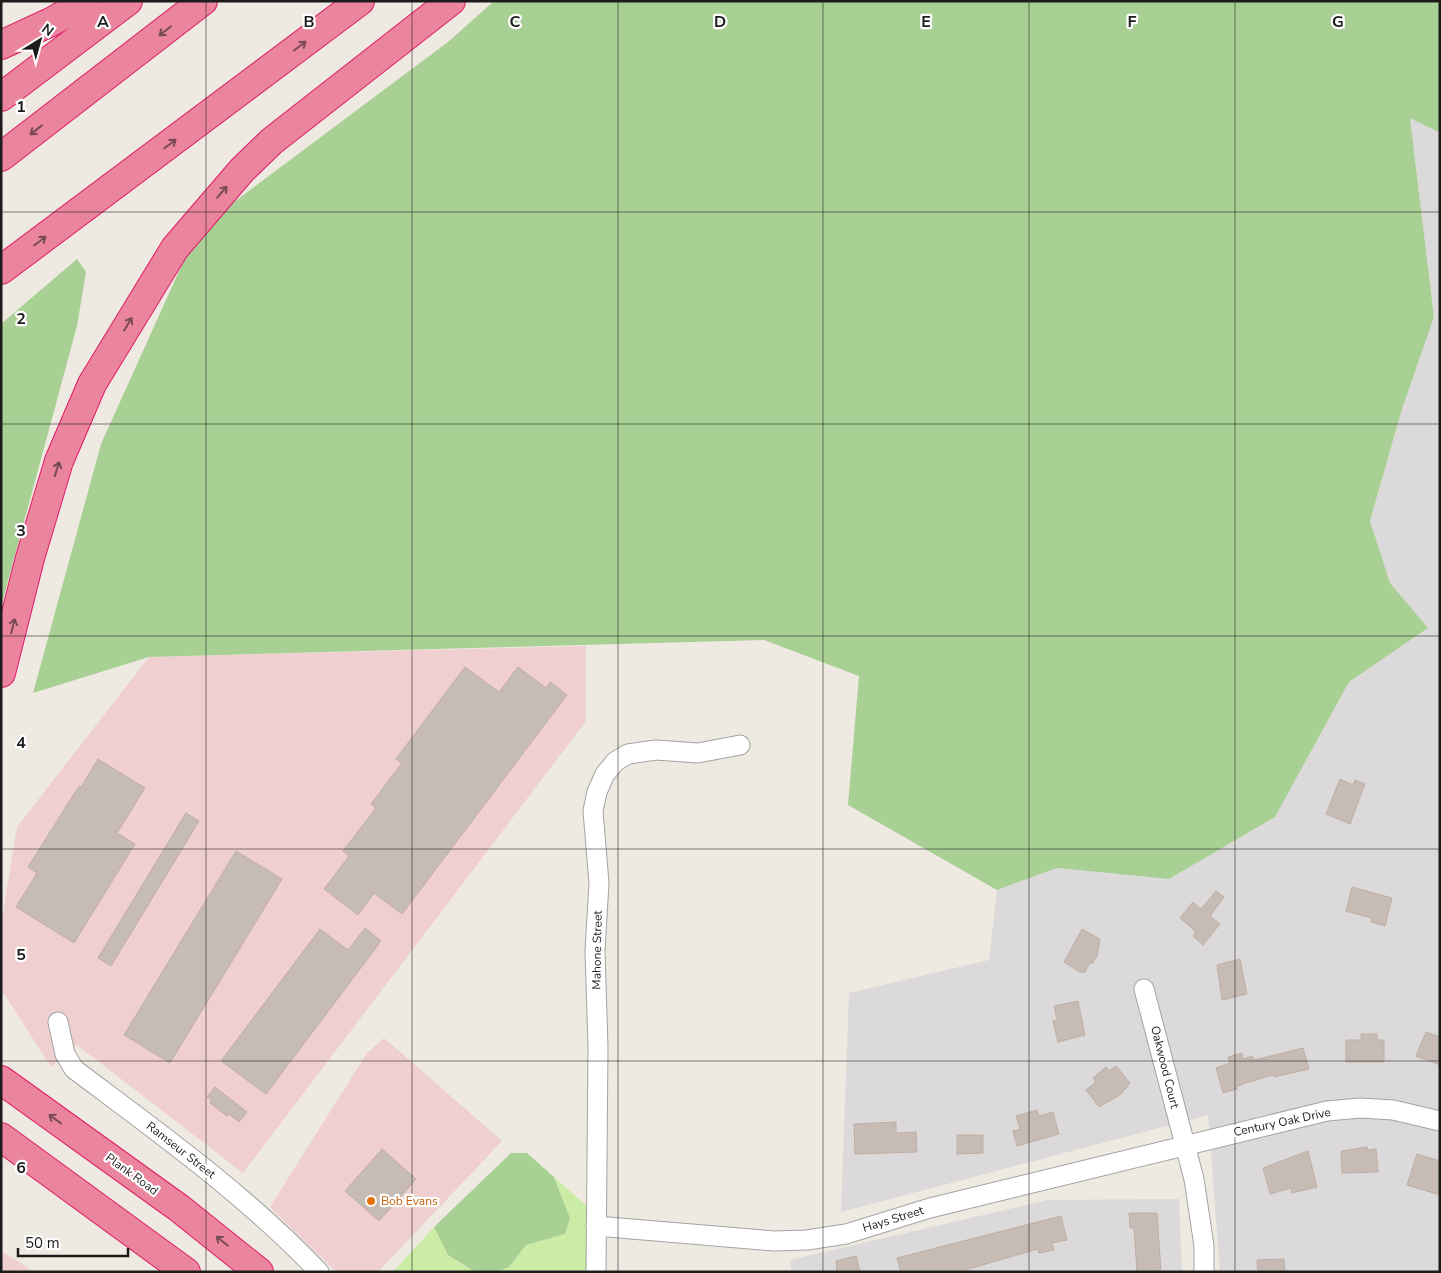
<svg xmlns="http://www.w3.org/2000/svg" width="1441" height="1273" font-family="'Nunito Sans',sans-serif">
<rect width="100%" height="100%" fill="#eee9e1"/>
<path fill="#dbd9d9" d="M1410 118 1440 133V1272H1220L1208 1115 841 1212 849 993 989 960 997 890 1057 868 1169 879 1275 817 1349 682 1428 628 1390 583 1370 521 1402 409 1434 317Z
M1179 1199 1182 1272H792L790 1260 1048 1200Z"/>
<path fill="#f0cfd0" d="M586 646V721L243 1173 77 1045 51 1067 1 989V925L17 827 149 657Z
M384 1038 502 1141 378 1272H336L270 1207 367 1053Z
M1 1252 13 1258 34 1272H1Z"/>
<path fill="#cbeca4" d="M554 1177 587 1206 586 1272H497L509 1267 526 1245 565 1234 570 1218Z
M434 1227C446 1250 453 1265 480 1272H393Z"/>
<path fill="#a9d094" d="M494 1H1440V133L1410 118 1434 317 1402 409 1370 521 1390 583 1428 628 1349 682 1275 817 1169 879 1057 868 997 890 848 805 859 676 764 640 149 657 33 693 101 444 198 229 448 42Z
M77 259 86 272 77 326 1 607V324Z
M511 1153H527L554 1177 570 1218 565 1234 526 1245 509 1267 497 1272H480L472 1270 448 1255 434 1227Z"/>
<path fill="#c6bbb5" stroke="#c1aea3" d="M465 667 499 692 518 667 546 688 550 682 567 695 402 914 374 893 358 915 324 889 349 856 343 851 376 808 371 804 402 763 396 759Z
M98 759 145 788 117 833 135 844 74 943 16 907 37 873 28 867 79 786 81 787Z
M1340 779 1353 785 1355 780 1365 784 1350 824 1326 814Z
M186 813 199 821 111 966 98 958Z
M236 851 282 879 170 1063 124 1035Z
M1352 887 1392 898 1385 926 1371 922 1372 918 1346 911Z
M1216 891 1224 897 1210 916 1220 924 1203 945 1193 936 1196 932 1180 918 1193 902 1201 909Z
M365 928 381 941 266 1094 221 1061 320 929 348 950Z
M1082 929 1100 939 1097 956 1092 964 1090 962 1085 972H1080L1064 962Z
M1240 959 1247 994 1222 1000 1217 965Z
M1078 1001 1085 1035 1058 1042 1053 1021 1057 1020 1054 1006Z
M1426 1032 1440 1037V1065L1416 1056Z
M1361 1034H1377V1040H1384V1062H1346V1040H1361Z
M1303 1048 1309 1069 1274 1077 1273 1075 1245 1083 1237 1087V1089L1223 1093 1216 1068 1230 1063 1228 1057 1242 1053 1243 1059 1252 1056 1254 1060Z
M1116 1066 1130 1083 1120 1095 1099 1107 1086 1090 1096 1082 1093 1078 1106 1067 1109 1071Z
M215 1087 247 1112 239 1122 229 1114 227 1116 210 1103 212 1100 207 1097Z
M1037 1110 1039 1116 1053 1112 1059 1134 1017 1146 1013 1131 1020 1129 1016 1116Z
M896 1122V1133L916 1132 917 1152 855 1154 854 1124Z
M957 1135H983V1153L957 1154Z
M1367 1147 1368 1150 1376 1149 1378 1172 1342 1173 1341 1151Z
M382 1149 416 1179 379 1221 345 1191Z
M1308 1151 1317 1187 1292 1193 1291 1188 1270 1194 1263 1168Z
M1417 1154 1440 1161V1195L1407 1185Z
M1129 1213H1157L1161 1272H1137L1134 1228H1130Z
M1061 1216 1067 1240 1052 1243 1054 1250 1039 1253 1038 1249 958 1272H901L897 1258Z
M856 1256 860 1272H837L836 1261Z
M1284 1259 1285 1272H1258L1257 1260Z"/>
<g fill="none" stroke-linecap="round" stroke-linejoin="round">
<g stroke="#a3a3a3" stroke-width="21">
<path id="minor" d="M1144 989 1194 1179 1204 1246V1272
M58 1022 65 1054 74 1069C159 1133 245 1194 319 1272
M596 1226 774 1241 807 1240 846 1234 930 1208 1327 1111 1360 1108 1393 1110 1440 1121
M596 1272 598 1047 595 951 599 883 593 811 597 792 605 774 616 761 628 754 656 750 698 753 740 745"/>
</g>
<g stroke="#df1c6a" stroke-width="30">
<path id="highway" d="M1 45 51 22 88 1
M1 97 128 1
M1 157 203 1
M1 270 360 1
M1 673 30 558 59 461 92 384 175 248 242 170 272 141 451 1
M1 1080 179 1208 259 1272
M1 1137 186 1272"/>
</g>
<use href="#minor" stroke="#fff" stroke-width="19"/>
<use href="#highway" stroke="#ea859d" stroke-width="28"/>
</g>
<defs><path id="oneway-shaft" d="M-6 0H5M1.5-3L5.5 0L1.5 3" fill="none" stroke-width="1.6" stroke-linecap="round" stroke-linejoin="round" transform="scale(1.25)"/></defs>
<g stroke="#794b56">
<use href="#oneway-shaft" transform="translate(165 31) rotate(142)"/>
<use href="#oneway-shaft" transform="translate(300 46) rotate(-37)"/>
<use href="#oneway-shaft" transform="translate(36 130) rotate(142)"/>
<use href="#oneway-shaft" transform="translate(170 144) rotate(-37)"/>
<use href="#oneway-shaft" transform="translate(222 192) rotate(-49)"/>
<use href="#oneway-shaft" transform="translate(40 241) rotate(-37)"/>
<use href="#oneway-shaft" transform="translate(128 324) rotate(-59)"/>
<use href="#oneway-shaft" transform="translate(57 469) rotate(-73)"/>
<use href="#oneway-shaft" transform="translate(13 626) rotate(-76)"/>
<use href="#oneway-shaft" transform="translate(55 1119) rotate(-144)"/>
<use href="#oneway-shaft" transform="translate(222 1241) rotate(-141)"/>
</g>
<path fill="none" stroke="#1c1c1c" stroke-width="1" stroke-opacity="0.55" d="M206 1V1272M412 1V1272M618 1V1272M823 1V1272M1029 1V1272M1235 1V1272M1 212H1440M1 424H1440M1 636H1440M1 849H1440M1 1061H1440"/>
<circle fill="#e8710a" stroke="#fff" stroke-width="2" cx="371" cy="1201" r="5"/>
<g text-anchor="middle" stroke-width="4.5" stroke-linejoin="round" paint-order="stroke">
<g font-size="12" fill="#1c1c1c" stroke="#fff">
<text transform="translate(597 950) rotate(-89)" y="4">Mahone Street</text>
<text transform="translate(1165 1067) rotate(76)" y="4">Oakwood Court</text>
<text transform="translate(1282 1122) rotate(-12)" y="4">Century Oak Drive</text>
<text transform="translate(181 1150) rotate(38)" y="4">Ramseur Street</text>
<text transform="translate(132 1174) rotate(36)" y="4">Plank Road</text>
<text transform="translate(893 1219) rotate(-17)" y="4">Hays Street</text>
</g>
<g font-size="12" fill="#c56008" stroke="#fff" text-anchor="start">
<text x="381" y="1205">Bob Evans</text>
</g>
</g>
<g font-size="16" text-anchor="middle" font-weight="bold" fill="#1c1c1c" stroke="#fff" stroke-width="4.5" stroke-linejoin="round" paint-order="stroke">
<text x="103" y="27">A</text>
<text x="309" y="27">B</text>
<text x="515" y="27">C</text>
<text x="720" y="27">D</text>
<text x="926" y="27">E</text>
<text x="1132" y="27">F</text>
<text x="1338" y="27">G</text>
<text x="21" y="112">1</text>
<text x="21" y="324">2</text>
<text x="21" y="536">3</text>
<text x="21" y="748">4</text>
<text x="21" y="960">5</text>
<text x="21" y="1173">6</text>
</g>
<rect width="1441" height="1273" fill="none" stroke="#1c1c1c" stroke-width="5"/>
<g transform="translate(40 40) rotate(37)" stroke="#ffffff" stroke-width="4" paint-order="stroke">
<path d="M0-4L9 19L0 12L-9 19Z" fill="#1c1c1c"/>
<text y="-8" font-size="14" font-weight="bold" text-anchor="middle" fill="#1c1c1c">N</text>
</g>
<path d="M18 1248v8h110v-8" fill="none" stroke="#1c1c1c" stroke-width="2.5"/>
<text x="25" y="1248" font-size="15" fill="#1c1c1c" stroke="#ffffff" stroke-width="4" paint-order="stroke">50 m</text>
</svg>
